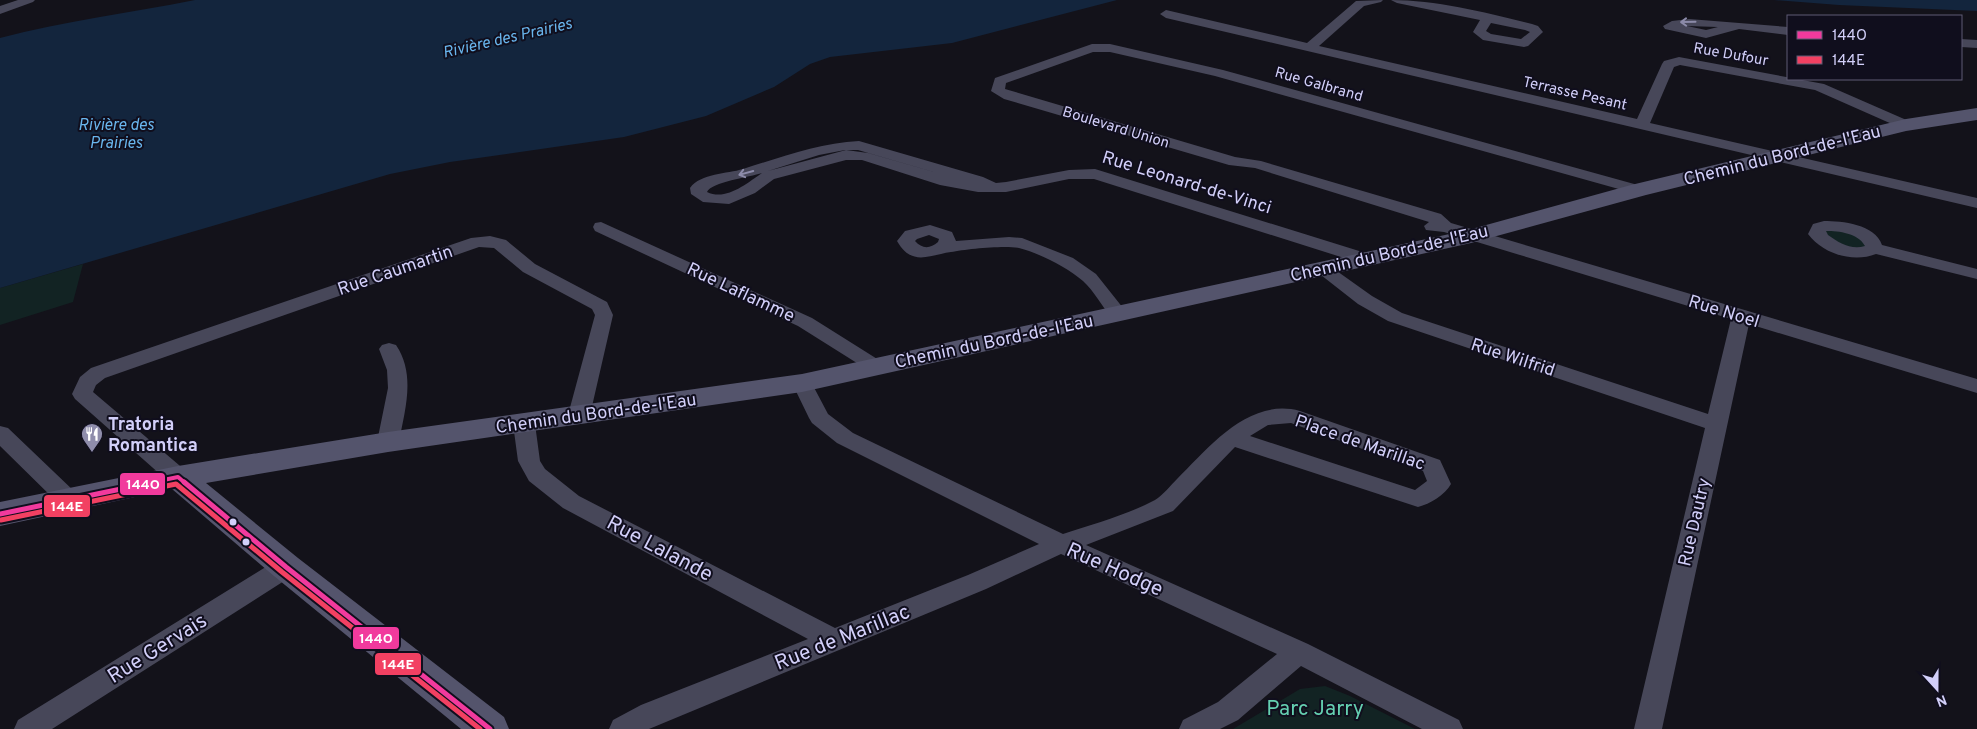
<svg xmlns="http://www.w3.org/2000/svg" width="1977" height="729" font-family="Overpass,sans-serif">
<rect width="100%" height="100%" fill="#13121a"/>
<path fill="#122323" d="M1841 227 1874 246 1841 249 1819 228Z
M83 264 73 302 0 325V288Z
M1325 686 1350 696 1415 729H1233L1300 689Z"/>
<path fill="#13253d" d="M195 0H1117L952 43 830 57 810 64 774 87 706 116 624 137 450 162 390 174 0 288V38C64 21 130 13 195 0Z
M1774 0H1977V11L1839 5Z"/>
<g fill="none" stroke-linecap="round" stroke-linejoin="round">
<path fill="#474759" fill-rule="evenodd" d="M18 0H35L33 2 0 14V6Z
M1383 0 1381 2 1364 6 1319 46 1637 119 1662 64 1664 61 1679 57 1824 84 1911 122 1913 125 1911 128H1901L1815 90 1680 65 1674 67 1650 123 1977 198V208L1166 18 1160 14 1166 10 1307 43 1356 1Z
M1391 0C1437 0 1488 13 1532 24L1538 26 1543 32 1528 46 1524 47 1483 40 1473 32 1480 20 1397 3ZM1491 23 1525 30 1530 32 1521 39 1491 34 1486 31Z
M1689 19 1788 27V35L1739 29 1706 38 1665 29 1663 26 1672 21ZM1687 26 1718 27 1706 30Z
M1961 39 1977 40V48L1961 47Z
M1092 44H1110L1223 70 1645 187 1647 190 1645 193H1633L1215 76 1110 52H1093L1006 83 1005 89 1235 157 1261 161 1441 214 1451 223 1977 379V393L1749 324 1662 729H1634L1705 428 1388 321 1358 304 1312 268 1315 264 1321 263 1327 264 1372 296 1402 313 1708 414 1731 319 1444 232 1426 230 1424 226 1429 222 1255 168 1229 165 1004 99 991 91 995 78Z
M859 141 983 177 996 183 1006 182 1069 170 1095 169 1372 255 1375 259 1372 263 1366 264 1360 263 1094 179H1069L1006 192H978L940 185 862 160H846L774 179 755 193 729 204 703 202 691 194 690 188C701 173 727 174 743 169 782 157 819 143 859 141ZM845 150H858L958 179 868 153 846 150 768 171 819 155ZM762 173C746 184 726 201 707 192 711 182 750 177 762 173Z
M1824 221C1842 221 1875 224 1882 245L1977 269V279L1876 254C1853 263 1823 254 1808 234L1813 224ZM1826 231C1839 231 1858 233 1865 246 1851 250 1839 243 1828 235Z
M601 222 812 318 882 362 885 366 882 370 875 372 868 370 798 326 595 231 593 227 595 223Z
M930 225 952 232 956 241 1009 237 1022 238 1073 258 1096 274 1127 313 1125 317 1118 319 1111 317C1102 306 1094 291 1083 281 1068 268 1039 253 1019 248 1005 245 966 249 951 252 929 255 912 267 897 241L905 231ZM929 235 939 239 938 242C930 249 922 249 915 241L917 239Z
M490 236 506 240 535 264 607 302 613 315 590 415 586 420 579 422 572 420 568 415 595 315 592 309 523 272 494 248 479 247 105 378 96 385 93 392 186 471 189 477 186 483 178 485 170 483 75 399 72 394 80 377 91 368 471 238Z
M389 343 396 345C416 375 405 409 399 442L396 447 388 449 380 447 377 442 388 388 387 370 379 349 382 345Z
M802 376 809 378 828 414 853 433 1063 534C1093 524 1127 515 1155 500 1163 495 1171 485 1177 479 1209 447 1249 397 1300 411L1440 460 1451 484C1445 495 1430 504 1418 507L1235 447 1173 511 1086 545 1308 644 1459 720 1463 729H1422L1301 666 1238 720 1220 729H1179L1183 720 1218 702 1277 654 1061 554 986 589 649 729H609L613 720 641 705 808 639 563 508 529 481 518 461 513 424 516 419 524 417 532 419 535 424 540 461 545 469 579 496 835 628 968 575 1039 544 837 443 812 423 809 418 792 383 795 378ZM1291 423 1423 471 1427 481 1415 490 1250 436 1268 425Z
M0 426 8 428 76 493 80 499 76 505 68 507 60 505 0 446Z
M286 557 295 560 298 567 295 574 52 729H14L18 720 277 560Z"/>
<path fill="#54546c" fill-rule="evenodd" d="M1977 108V120L1906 131 1646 195 1471 243 802 392 388 452 206 483 298 558 504 717 509 729H461L274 576 172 489 0 526V502L178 466 388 432 802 374 1468 230 1631 185 1906 119Z"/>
<g stroke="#100e1d" stroke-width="8">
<path id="bus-1-far1" d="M149 483 178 477 185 483"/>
</g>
<g stroke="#100e1d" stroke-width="9">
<path id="bus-1" d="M184 482 286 567 490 729
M0 514 155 482"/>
</g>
<g stroke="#100e1d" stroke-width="9">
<path id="bus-2" d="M1 520 176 484 282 572 480 729"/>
</g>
<use href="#bus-1-far1" stroke="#f13a9d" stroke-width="4"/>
<use href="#bus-1" stroke="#f13a9d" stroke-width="5"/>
<use href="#bus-2" stroke="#f24062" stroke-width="5"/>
</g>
<defs><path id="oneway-shaft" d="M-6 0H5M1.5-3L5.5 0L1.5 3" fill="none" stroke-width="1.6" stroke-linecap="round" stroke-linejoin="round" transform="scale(1.25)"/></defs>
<g stroke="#8c8ba9">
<use href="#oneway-shaft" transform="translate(1688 22) rotate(179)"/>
<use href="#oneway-shaft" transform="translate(746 173) rotate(165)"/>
</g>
<defs>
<g id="restaurant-pin" transform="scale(1.125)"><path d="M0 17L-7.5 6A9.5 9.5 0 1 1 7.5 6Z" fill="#8f8dab" stroke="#100e1d"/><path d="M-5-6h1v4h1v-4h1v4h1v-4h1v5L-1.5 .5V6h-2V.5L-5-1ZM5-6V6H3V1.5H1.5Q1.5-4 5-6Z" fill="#fff"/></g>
</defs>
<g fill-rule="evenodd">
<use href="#restaurant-pin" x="92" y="434"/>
</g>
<g fill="#d2cff9" stroke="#100e1d" stroke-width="2">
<circle cx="233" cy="522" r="4.5"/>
<circle cx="246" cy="542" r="4.5"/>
</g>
<g text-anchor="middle" stroke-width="4" stroke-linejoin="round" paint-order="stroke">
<g font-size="15" fill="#d2cff9" stroke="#100e1d">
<text transform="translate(1731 54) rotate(10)" y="5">Rue Dufour</text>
<text transform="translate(1319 84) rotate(16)" y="5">Rue Galbrand</text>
<text transform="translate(1575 93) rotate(13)" y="5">Terrasse Pesant</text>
<text transform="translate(1116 127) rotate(17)" y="5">Boulevard Union</text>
</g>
<g font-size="16" font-style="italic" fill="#69b5ed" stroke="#100e1d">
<text transform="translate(507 37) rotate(-13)" y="6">Rivière des Prairies</text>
<text x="116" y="130">Rivière des<tspan x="116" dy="18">Prairies</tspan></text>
</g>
<g font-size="18" fill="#d2cff9" stroke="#100e1d">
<text transform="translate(1782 155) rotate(-14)" y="6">Chemin du Bord-de-l'Eau</text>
<text transform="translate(1187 182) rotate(17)" y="6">Rue Leonard-de-Vinci</text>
<text transform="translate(1389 253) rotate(-13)" y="6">Chemin du Bord-de-l'Eau</text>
<text transform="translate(395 270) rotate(-19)" y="6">Rue Caumartin</text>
<text transform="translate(741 292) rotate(25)" y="6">Rue Laflamme</text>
<text transform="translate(1724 311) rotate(17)" y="6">Rue Noel</text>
<text transform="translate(994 341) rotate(-12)" y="6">Chemin du Bord-de-l'Eau</text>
<text transform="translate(1513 357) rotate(18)" y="6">Rue Wilfrid</text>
<text transform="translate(596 413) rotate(-8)" y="6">Chemin du Bord-de-l'Eau</text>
<text transform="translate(1360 442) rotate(19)" y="6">Place de Marillac</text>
<text transform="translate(1694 522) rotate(-77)" y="6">Rue Dautry</text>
</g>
<g font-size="18" font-weight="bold" fill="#d2cff9" stroke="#100e1d" text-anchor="start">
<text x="108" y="430">Tratoria<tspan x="108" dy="21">Romantica</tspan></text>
</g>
<g font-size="21" fill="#d2cff9" stroke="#100e1d">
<text transform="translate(660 548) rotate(28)" y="7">Rue Lalande</text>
<text transform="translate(1115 569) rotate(24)" y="7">Rue Hodge</text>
<text transform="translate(842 637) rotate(-22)" y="7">Rue de Marillac</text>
<text transform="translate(157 648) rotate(-32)" y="7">Rue Gervais</text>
</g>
<g font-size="21" fill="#65d0b1" stroke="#100e1d">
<text x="1315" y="715">Parc Jarry</text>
</g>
</g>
<g stroke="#100e1d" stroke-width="2">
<rect x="119" y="472" width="47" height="24" rx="5" fill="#f13a9d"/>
<rect x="43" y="494" width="48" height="24" rx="5" fill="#f24062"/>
<rect x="352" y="626" width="48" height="24" rx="5" fill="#f13a9d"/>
<rect x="374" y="652" width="48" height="24" rx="5" fill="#f24062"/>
</g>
<g font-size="14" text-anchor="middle" font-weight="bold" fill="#fff">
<text x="143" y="489">144O</text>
<text x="67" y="511">144E</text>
<text x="376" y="643">144O</text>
<text x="398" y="669">144E</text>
</g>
<rect x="1787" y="15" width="175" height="65" fill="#100e1d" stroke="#5e5b75"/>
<rect x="1797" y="31" width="25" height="8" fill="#f13a9d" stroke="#5e5b75"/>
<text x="1832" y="40" font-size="15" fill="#d2cff9">144O</text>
<rect x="1797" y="56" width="25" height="8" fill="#f24062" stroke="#5e5b75"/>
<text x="1832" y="65" font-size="15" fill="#d2cff9">144E</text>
<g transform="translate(1937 689) rotate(159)" stroke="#100e1d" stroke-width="4" paint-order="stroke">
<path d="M0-4L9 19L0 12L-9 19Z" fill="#d2cff9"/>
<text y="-8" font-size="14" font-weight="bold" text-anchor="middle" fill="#d2cff9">N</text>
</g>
</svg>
